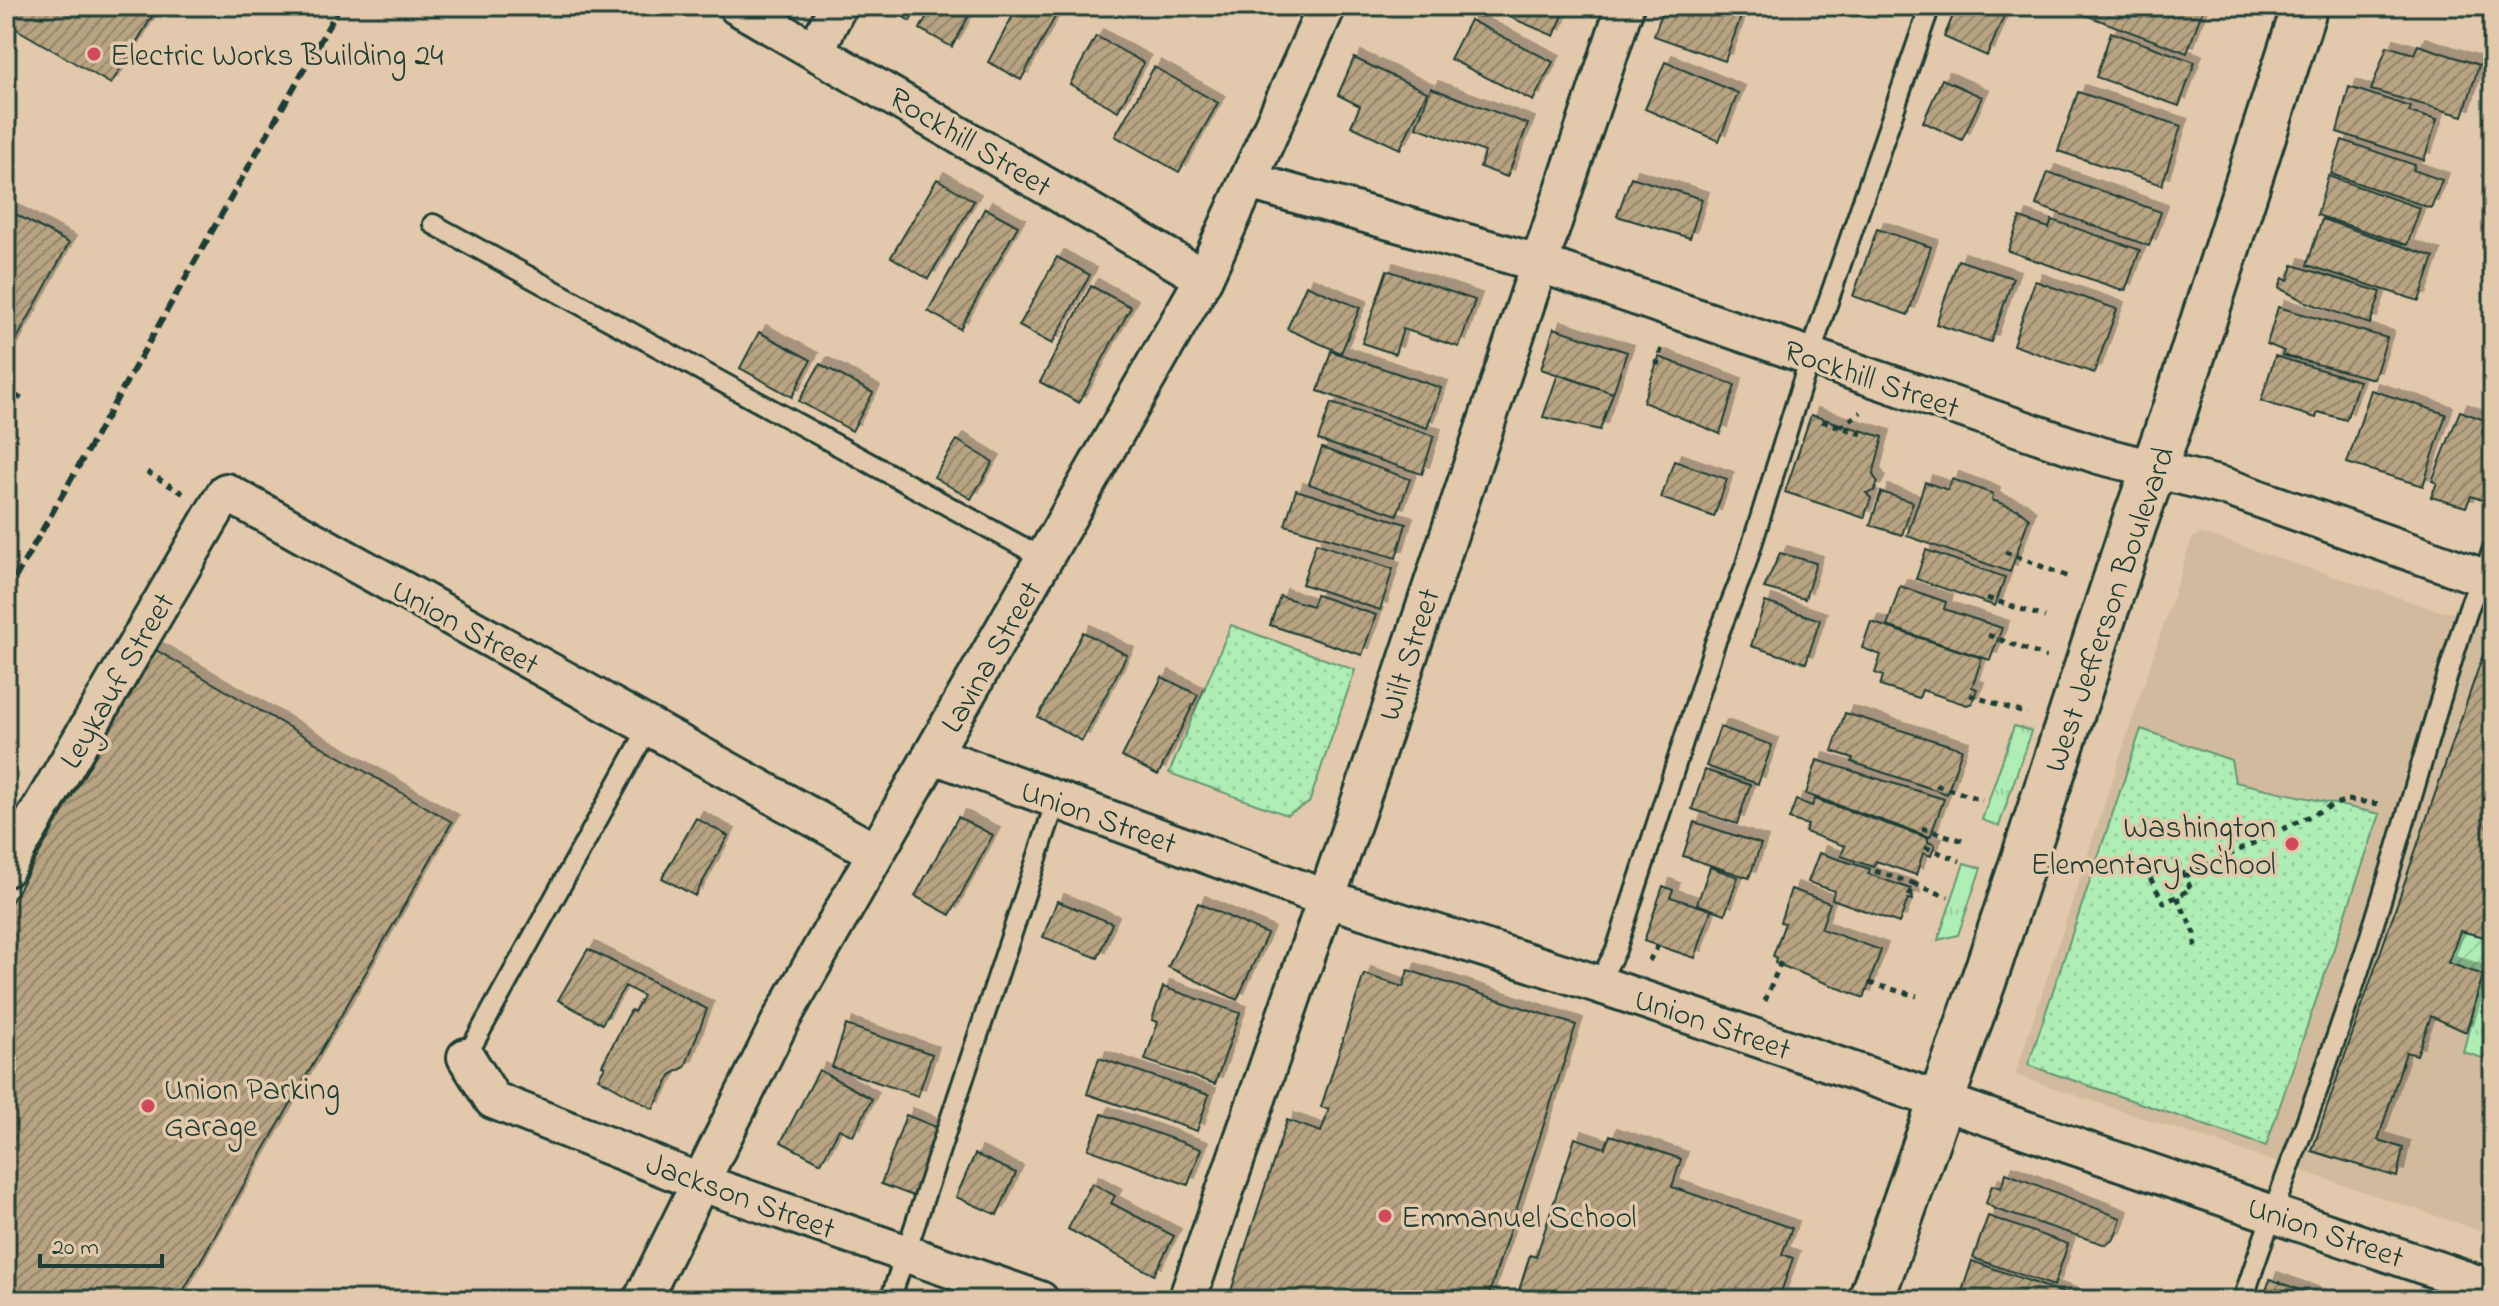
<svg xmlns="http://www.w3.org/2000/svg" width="2499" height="1306" font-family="'Indie Flower',sans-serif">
<defs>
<pattern id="grass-tufts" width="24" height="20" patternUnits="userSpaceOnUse" patternTransform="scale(2)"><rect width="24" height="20" fill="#aeeeb5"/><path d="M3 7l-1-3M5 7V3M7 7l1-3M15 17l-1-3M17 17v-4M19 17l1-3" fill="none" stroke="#95cd9c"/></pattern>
<pattern id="park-dots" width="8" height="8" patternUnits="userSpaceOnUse" patternTransform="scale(2)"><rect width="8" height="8" fill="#aeeeb5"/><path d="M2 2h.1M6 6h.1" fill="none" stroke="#95cd9c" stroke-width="1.8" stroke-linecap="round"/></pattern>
<pattern id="garden-furrows" width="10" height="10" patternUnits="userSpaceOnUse" patternTransform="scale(2)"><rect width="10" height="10" fill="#aeeeb5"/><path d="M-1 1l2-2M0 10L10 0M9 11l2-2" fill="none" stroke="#95cd9c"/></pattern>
<pattern id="building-hatch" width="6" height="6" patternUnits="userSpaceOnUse" patternTransform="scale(2)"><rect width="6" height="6" fill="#b8a482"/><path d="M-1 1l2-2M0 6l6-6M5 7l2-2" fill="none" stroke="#95876b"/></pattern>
<filter id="shadow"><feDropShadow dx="7" dy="-7" stdDeviation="0" flood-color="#0004"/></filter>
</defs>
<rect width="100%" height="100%" fill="#e3c9ab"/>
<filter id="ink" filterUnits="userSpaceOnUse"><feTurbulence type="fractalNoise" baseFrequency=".0125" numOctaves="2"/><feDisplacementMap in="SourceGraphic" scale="16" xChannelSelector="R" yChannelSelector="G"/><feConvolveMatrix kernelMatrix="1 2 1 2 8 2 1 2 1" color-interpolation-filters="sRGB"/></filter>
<g filter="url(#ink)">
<path fill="#d2bb9d" d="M2202 533 2443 612 2493 614V1235L2015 1075 2192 538Z"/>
<path fill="url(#grass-tufts)" stroke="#669674" stroke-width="2" d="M2014 726 2031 731 1999 826 1982 820Z
M1964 863 1981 868 1958 935 1938 940Z
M2493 974V1061L2463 1052 2483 975Z"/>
<path fill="url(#park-dots)" stroke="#669674" stroke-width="2" d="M1231 625 1355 670 1309 803 1287 815 1169 773Z
M2141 729 2231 760 2235 782 2380 814 2266 1146 2028 1065Z"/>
<path fill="url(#garden-furrows)" stroke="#669674" stroke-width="2" d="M2460 931 2493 939V974L2483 975 2448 963Z"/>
<path fill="url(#building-hatch)" stroke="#1f3d34" stroke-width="2" filter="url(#shadow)" d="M6 6H149L156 10 111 84 6 23Z
M886 6H919L910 21Z
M932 6H974L952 47 920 29Z
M1018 6H1061L1021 80 988 62Z
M1484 6H1567L1554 36Z
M1664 6H1728L1743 11 1725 61 1654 36Z
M1957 6H1980L2004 16 1987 56 1944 37Z
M2088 6H2204L2187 53 2085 15Z
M1470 20 1553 62 1533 101 1450 59Z
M2111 32 2195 62 2179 106 2096 77Z
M1096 36 1144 63 1118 111 1070 84Z
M2418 45 2479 65 2463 116 2371 90 2387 46 2414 54Z
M1354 58 1427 92 1400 149 1351 126 1360 106 1338 95Z
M1665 62 1738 93 1719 141 1645 109Z
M1154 67 1218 103 1179 172 1115 136Z
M1942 79 1982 97 1962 140 1923 122Z
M2349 87 2411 107 2409 112 2437 120 2424 160 2337 132Z
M1431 88 1528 124 1507 177 1480 167 1485 152 1416 127Z
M2078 92 2181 126 2162 185 2058 151Z
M2342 140 2415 165 2413 170 2442 180 2431 208 2331 174Z
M2048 172 2161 212 2149 246 2036 205Z
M2328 176 2420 208 2407 245 2317 215Z
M1631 177 1702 199 1690 238 1617 216Z
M937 179 974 201 928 279 891 257Z
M985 208 1018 226 960 329 928 311Z
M6 209 69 243 6 359Z
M2020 218 2049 228 2052 220 2140 250 2125 291 2008 251Z
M2322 219 2434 257 2419 301 2307 265Z
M1877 229 1931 247 1908 315 1853 296Z
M1057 257 1090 275 1052 344 1019 326Z
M1958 260 2013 278 1991 342 1936 324Z
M2293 265 2381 292 2370 324 2306 302 2279 288 2283 278 2288 281Z
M1387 270 1475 300 1459 347 1403 329 1395 354 1362 343Z
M2035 281 2117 309 2094 373 2013 345Z
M1306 285 1360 308 1341 353 1287 329Z
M1091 286 1131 307 1079 403 1040 382Z
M2278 307 2387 338 2374 379 2282 355 2284 351 2267 344Z
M1554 328 1627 352 1613 393 1541 369Z
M759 332 811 360 792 397 740 368Z
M1331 351 1441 388 1427 428 1318 391Z
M2275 356 2359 381 2346 420 2318 412 2316 418 2261 401Z
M1659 357 1735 385 1720 434 1643 402Z
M820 364 873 393 852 431 799 401Z
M1558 374 1613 393 1600 430 1543 417Z
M2371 390 2446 414 2423 486 2347 463Z
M1331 403 1434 436 1422 474 1318 440Z
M2460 411 2487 421 2482 432 2493 436V504L2471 496 2466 507 2431 497 2437 483 2432 481Z
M1811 415 1883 437 1873 475 1878 482 1874 491 1866 493 1871 498 1864 518 1785 492Z
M957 440 993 462 971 499 934 477Z
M1322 448 1410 479 1397 515 1309 484Z
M1674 461 1727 479 1714 517 1661 498Z
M1952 479 1993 494 1992 500 2019 510 2029 518 2010 572 1907 536 1925 482 1948 490Z
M1296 490 1406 524 1396 558 1285 525Z
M1881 492 1913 502 1902 535 1870 525Z
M1316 543 1393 569 1380 610 1302 584Z
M1926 550 2005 577 1995 606 1916 579Z
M1780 553 1816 563 1805 599 1764 588Z
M1900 586 1946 602 1944 609 2002 628 1990 660 1887 626Z
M1316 595 1376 615 1362 655 1270 625 1280 596 1312 606Z
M1765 602 1820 620 1806 663 1751 646Z
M1871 622 1982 658 1972 687 1977 689 1972 703 1967 705 1922 690 1919 698 1880 686 1883 676 1875 673 1881 655 1862 648Z
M1083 632 1127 655 1082 741 1038 717Z
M2485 649 2493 651V939L2460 931 2448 963 2483 975 2466 1032 2431 1016 2417 1055 2406 1052 2378 1140 2403 1148 2397 1177 2312 1151Z
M156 650 452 822 178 1300H6V911Z
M1162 677 1198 695 1158 775 1122 757Z
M1845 713 1962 749 1947 794 1852 762 1853 758 1832 751Z
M1720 727 1772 745 1758 784 1706 766Z
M1817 760 1944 799 1930 837 1806 794Z
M1705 770 1750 785 1737 824 1692 809Z
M1815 799 1928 838V842L1935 845 1931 856 1923 853 1916 875 1876 861 1873 867 1841 856 1845 846 1805 832 1808 825 1789 819 1796 800 1812 806Z
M958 817 993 835 950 915 915 896Z
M696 818 728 836 695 896 662 878Z
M1694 822 1761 844 1749 878 1683 856Z
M1819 853 1870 869 1868 874 1911 889 1913 900 1908 899 1899 923 1832 899 1834 891 1808 882Z
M1710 867 1738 877 1725 914 1697 904Z
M1663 886 1673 890 1670 897 1711 910 1695 958 1644 941Z
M1791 889 1830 903 1821 929 1881 950 1864 998 1775 963 1776 957 1773 956 1785 923 1780 922Z
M1057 901 1112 923 1098 958 1043 937Z
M1198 903 1267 934 1237 1000 1168 967Z
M588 949 707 1009 685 1067 672 1074 653 1109 598 1078 605 1067 602 1065 631 1010 634 1012 643 996 625 986 602 1024 558 1000Z
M1408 970 1576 1025 1487 1300H1228L1287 1120 1321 1132 1329 1109 1321 1107 1364 974 1403 987Z
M1163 987 1240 1013 1215 1084 1145 1060 1158 1022 1152 1020Z
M846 1025 932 1054 918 1096 832 1067Z
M1099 1058 1209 1095 1197 1131 1087 1094Z
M819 1070 872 1099 853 1136 839 1129 821 1163 781 1142Z
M1102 1114 1201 1149 1188 1185 1088 1149Z
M906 1115 941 1129 916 1197 881 1184Z
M1610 1135 1681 1159 1672 1187 1792 1228 1782 1254 1793 1258 1780 1295 1770 1292 1767 1300H1516L1530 1255 1536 1257 1575 1138 1605 1148Z
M975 1154 1016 1173 997 1215 956 1197Z
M2006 1173 2121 1218 2114 1239 2106 1245 1995 1209 1986 1203 1992 1185 2001 1188Z
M1092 1183 1115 1196 1111 1203 1174 1236 1154 1275 1068 1229Z
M1988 1216 2068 1244 2054 1286 1973 1258Z
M1972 1261 2083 1300H1959Z
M2270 1279 2322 1298V1300H2263Z"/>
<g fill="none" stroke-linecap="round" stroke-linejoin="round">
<g stroke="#1f3d34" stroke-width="24">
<path id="lane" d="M433 224 1045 559
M1598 984 1616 950 1715 643 1745 567 1821 322 1930 6
M466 1057 649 727
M890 1300 1056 801
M2243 1300C2275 1200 2315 1103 2348 1003 2393 873 2426 740 2468 610 2475 589 2486 571 2493 548"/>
</g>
<g stroke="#1f3d34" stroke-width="42">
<path id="street" d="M737 6 1204 278
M816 49 838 6
M1249 181 1538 263 2098 455 2226 487 2493 581
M934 755 1325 898 1598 984 2493 1289
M6 868 226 492 875 852
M466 1057 493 1100 699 1182 1040 1300
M642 1300 782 1018 1204 278 1327 6
M1187 1300 1365 787 1625 6"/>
</g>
<g stroke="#1f3d34" stroke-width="50">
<path id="primary" d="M1871 1300 1989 965 2134 524 2173 415 2305 6"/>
</g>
<path stroke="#1f3d34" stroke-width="5" stroke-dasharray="6 6" stroke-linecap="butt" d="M1660 364 1657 363 1663 345
M6 390 22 399
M1822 421 1862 434 1860 439
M1840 427 1861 412
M147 472 184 494
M2005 552 2071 578
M1987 598 2045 617
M1988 635 2046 657
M1970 695 2027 714
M1936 785 1982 800
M1922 828 1967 842
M1925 847 1960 861
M2177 861 2191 889 2164 903 2149 876Z
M1875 871 1915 884
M2185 876 2335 804 2348 800 2380 804
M1909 896 1915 884 1948 897
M2177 897 2195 934V950
M1649 961 1658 946
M1869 983 1917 996
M1765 1001 1782 959"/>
<use href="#lane" stroke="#e3c9ab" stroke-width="18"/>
<use href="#street" stroke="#e3c9ab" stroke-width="36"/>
<use href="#primary" stroke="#e3c9ab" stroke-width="44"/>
<path stroke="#1f3d34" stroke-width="6" stroke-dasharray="12 6" stroke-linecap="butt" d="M6 594 340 6"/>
</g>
</g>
<g fill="#d1495b" stroke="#e3c9ab" stroke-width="3">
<circle cx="94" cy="54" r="8"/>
<circle cx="2292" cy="844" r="8"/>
<circle cx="148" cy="1106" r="8"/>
<circle cx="1385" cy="1216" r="8"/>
</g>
<g text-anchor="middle" stroke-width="7" stroke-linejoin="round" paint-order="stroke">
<g font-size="32" fill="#1f3d34" stroke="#e3c9ab" text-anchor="start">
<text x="110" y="65">Electric Works Building 24</text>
<text x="2276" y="837" text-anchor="end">Washington<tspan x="2276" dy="37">Elementary School</tspan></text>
<text x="164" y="1099">Union Parking<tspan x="164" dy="37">Garage</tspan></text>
<text x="1401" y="1227">Emmanuel School</text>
</g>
<g font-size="32" fill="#1f3d34" stroke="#e3c9ab">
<text transform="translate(971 141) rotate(31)" y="11">Rockhill Street</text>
<text transform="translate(1872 378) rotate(19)" y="11">Rockhill Street</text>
<text transform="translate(2108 609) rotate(-71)" y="11">West Jefferson Boulevard</text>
<text transform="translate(466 626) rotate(29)" y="11">Union Street</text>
<text transform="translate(1408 654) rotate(-72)" y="11">Wilt Street</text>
<text transform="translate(990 656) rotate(-60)" y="11">Lavina Street</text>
<text transform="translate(116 680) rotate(-60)" y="11">Leykauf Street</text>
<text transform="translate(1099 816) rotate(20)" y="11">Union Street</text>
<text transform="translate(1713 1023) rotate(19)" y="11">Union Street</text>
<text transform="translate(741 1195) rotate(20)" y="11">Jackson Street</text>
<text transform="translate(2326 1231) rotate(19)" y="11">Union Street</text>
</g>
</g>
<rect width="2499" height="1306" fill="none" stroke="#e3c9ab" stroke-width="32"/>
<rect x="16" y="16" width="2467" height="1274" fill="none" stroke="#1f3d34" stroke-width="3" filter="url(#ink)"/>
<path d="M40 1254v12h122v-12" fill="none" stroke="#1f3d34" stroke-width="4"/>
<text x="52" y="1254" font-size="24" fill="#1f3d34" stroke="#e3c9ab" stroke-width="6" paint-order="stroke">20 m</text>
</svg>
